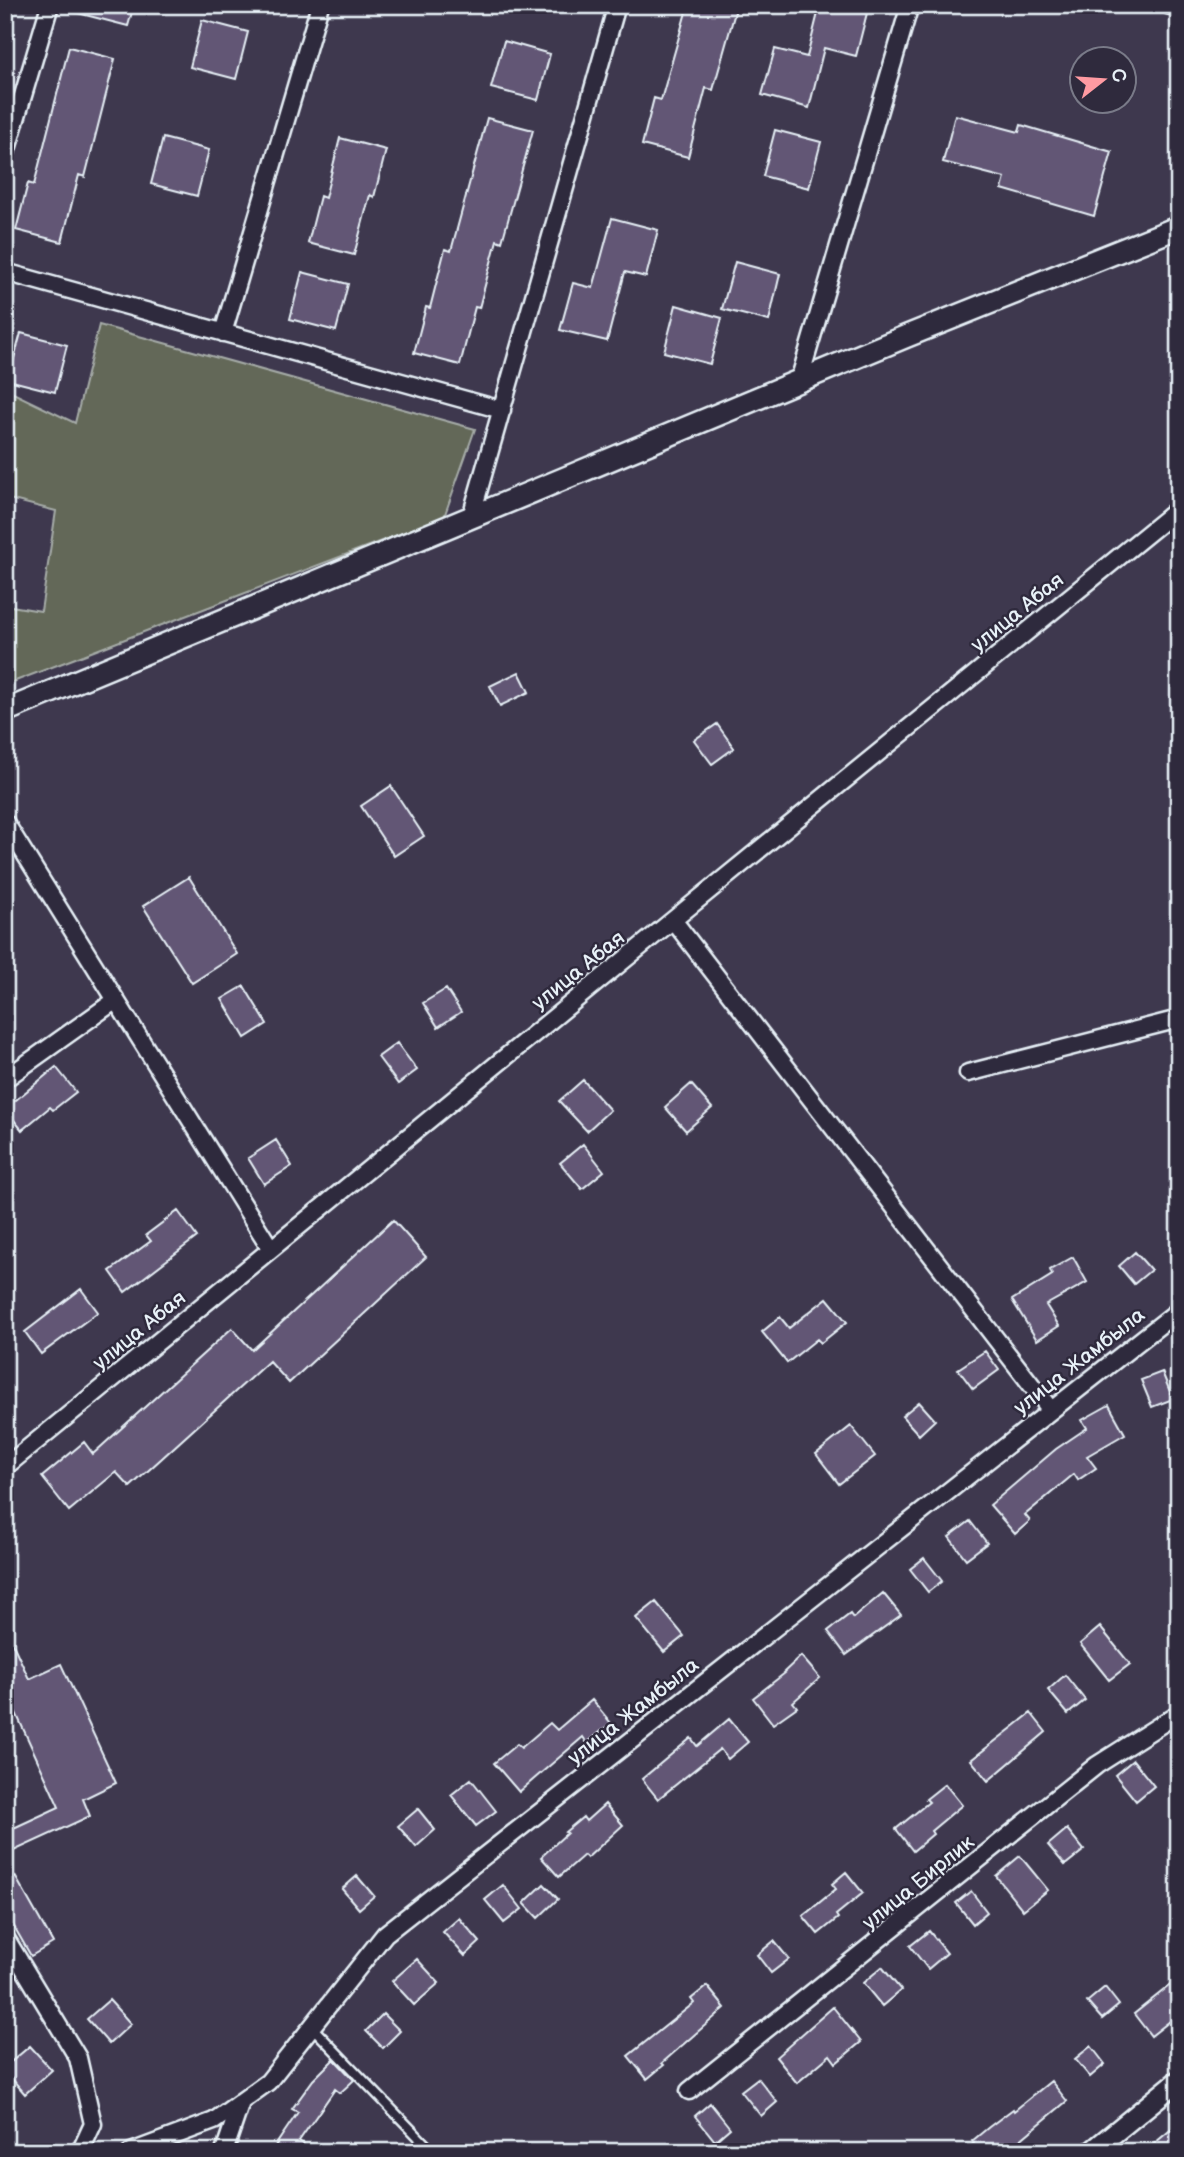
<svg xmlns="http://www.w3.org/2000/svg" width="1184" height="2157" font-family="'Balsamiq Sans',sans-serif">
<rect width="100%" height="100%" fill="#3e384e"/>
<filter id="ink" filterUnits="userSpaceOnUse"><feTurbulence type="fractalNoise" baseFrequency=".0143" numOctaves="2"/><feDisplacementMap in="SourceGraphic" scale="14" xChannelSelector="R" yChannelSelector="G"/><feConvolveMatrix kernelMatrix="1 2 1 2 8 2 1 2 1" color-interpolation-filters="sRGB"/></filter>
<g filter="url(#ink)">
<path fill="#636759" stroke="#a6aca8" stroke-width="2" d="M99 325 475 429 444 517 5 685V605L41 611 56 511 5 498V389L75 423Z"/>
<path fill="#625774" stroke="#e8f1f8" stroke-width="2" d="M66 5H134L128 26 66 10Z
M688 5H737L713 90 706 88 688 157 642 145 654 98 661 100Z
M820 5H852L868 9 856 56 824 48 809 108 762 95 775 49 807 57Z
M202 20 248 32 236 79 190 67Z
M504 41 550 54 538 100 491 88Z
M69 47 115 59 85 177 79 175 62 242 16 230 28 183 34 185Z
M955 115 1019 132 1021 125 1112 152 1094 216 1002 189 1005 178 943 162Z
M487 118 533 130 502 242 497 240 479 308 475 307 460 365 414 353 426 307 430 308 445 249 451 251Z
M775 130 821 142 809 188 763 176Z
M163 138 209 150 197 196 151 184Z
M340 138 386 150 374 197 370 195 354 255 308 243 320 196 325 198Z
M612 218 658 230 646 277 625 272 607 341 560 330 573 283 593 288Z
M735 262 780 274 769 321 722 309Z
M302 272 348 284 336 331 290 319Z
M676 305 722 318 710 364 664 352Z
M21 333 67 345 55 392 8 380Z
M519 672 529 692 500 706 490 686Z
M717 724 734 748 712 764 694 740Z
M391 786 424 836 394 856 361 806Z
M189 877 237 954 192 983 143 906Z
M244 986 267 1024 245 1038 222 999Z
M446 989 461 1012 438 1027 423 1003Z
M397 1043 417 1070 398 1084 378 1057Z
M56 1067 76 1092 53 1110 50 1107 22 1130 5 1109Z
M583 1080 610 1110 587 1131 559 1101Z
M691 1084 712 1108 686 1131 665 1107Z
M276 1140 292 1166 264 1184 248 1158Z
M583 1144 604 1171 582 1189 560 1163Z
M178 1211 197 1237 125 1292 110 1271 151 1241 146 1235Z
M393 1220 426 1257 289 1383 269 1361 130 1487 116 1472 69 1511 42 1477 84 1442 93 1454 232 1328 252 1350Z
M1135 1252 1151 1270 1134 1284 1119 1266Z
M1073 1257 1087 1282 1046 1305 1059 1326 1037 1340 1012 1300 1052 1275 1050 1270Z
M81 1289 98 1312 41 1354 25 1332Z
M827 1298 847 1322 821 1343 817 1339 787 1363 762 1332 780 1317 789 1328Z
M985 1351 999 1370 973 1389 958 1369Z
M1162 1372 1173 1399 1152 1407 1141 1380Z
M919 1402 935 1420 919 1435 902 1416Z
M1109 1405 1125 1434 1087 1456 1096 1468 1078 1480 1074 1474 1025 1515 1030 1521 1015 1534 990 1505 1056 1449 1087 1428 1082 1420Z
M851 1426 875 1456 839 1484 816 1454Z
M970 1521 987 1543 966 1559 949 1537Z
M924 1558 942 1581 928 1592 910 1569Z
M883 1593 901 1615 846 1655 828 1631 850 1614 853 1618Z
M656 1602 684 1636 664 1652 636 1618Z
M5 1627 29 1679 61 1664 116 1783 83 1799 90 1816 5 1855V1832L59 1807 5 1689Z
M1100 1627 1130 1664 1109 1680 1080 1644Z
M801 1656 820 1678 793 1702 797 1707 773 1724 753 1698 785 1673 784 1672Z
M1065 1675 1085 1700 1068 1714 1048 1690Z
M592 1700 611 1723 587 1743 583 1737 519 1792 494 1763 517 1744 521 1748 550 1723 557 1730Z
M1031 1713 1046 1732 988 1781 971 1760Z
M729 1719 748 1742 728 1759 720 1749 658 1799 642 1779 691 1738 697 1746Z
M1133 1760 1154 1786 1136 1801 1115 1775Z
M471 1779 496 1811 476 1826 451 1795Z
M945 1784 962 1805 931 1831 933 1834 913 1851 896 1829 929 1802 926 1799Z
M605 1804 623 1825 587 1858 584 1855 559 1877 541 1857 567 1833 565 1832 583 1817 586 1821Z
M418 1809 435 1830 416 1847 398 1826Z
M1067 1829 1084 1850 1065 1865 1048 1845Z
M1020 1856 1048 1890 1023 1910 996 1876Z
M846 1872 863 1893 836 1915 838 1918 818 1934 803 1916 836 1889 832 1884Z
M15 1876 53 1943 31 1956 5 1911V1882Z
M357 1876 374 1896 359 1909 342 1889Z
M544 1884 558 1899 538 1918 524 1903Z
M503 1885 522 1909 504 1923 485 1900Z
M971 1891 987 1912 973 1924 956 1903Z
M459 1918 480 1942 465 1956 443 1932Z
M929 1931 947 1953 928 1969 910 1946Z
M774 1941 789 1959 771 1973 757 1955Z
M417 1959 439 1983 414 2005 392 1981Z
M882 1967 901 1990 882 2006 863 1983Z
M1179 1978V2014L1151 2036 1134 2014Z
M707 1986 725 2008 662 2063 664 2065 647 2079 628 2056 694 2003 691 1999Z
M1105 1987 1119 2005 1102 2019 1087 2002Z
M109 2000 131 2024 109 2044 87 2019Z
M833 2007 861 2042 836 2063 830 2055 797 2083 776 2057Z
M383 2014 400 2031 383 2048 366 2031Z
M30 2046 52 2070 25 2094 5 2071V2067Z
M1091 2046 1105 2064 1090 2077 1075 2059Z
M334 2059 354 2080 340 2093 335 2089 299 2141 315 2152H271L298 2112 292 2109 313 2080Z
M758 2078 777 2102 761 2116 741 2091Z
M1051 2081 1067 2101 1013 2146 1011 2143 1000 2152H964L974 2143 972 2141 989 2127 1013 2109 1014 2111Z
M710 2103 730 2128 715 2141 695 2116Z
M1179 2123V2152H1144Z"/>
<g fill="none" stroke-linecap="round" stroke-linejoin="round">
<g stroke="#e8f1f8" stroke-width="13">
<path id="service" d="M312 2027 433 2152"/>
</g>
<g stroke="#e8f1f8" stroke-width="21">
<path id="minor" d="M1168 5 1179 8
M5 156 50 5
M5 272 502 410
M223 333 320 5
M799 381 910 5
M471 517 617 5
M5 822 271 1249
M673 920 1050 1409
M968 1073 1179 1019
M5 1079 116 1000
M5 1467 673 920 1179 508
M5 1937 78 2058 93 2124 80 2152
M689 2091 1097 1765 1179 1713
M131 2152 214 2121 268 2082 385 1934 1179 1310
M224 2152 241 2102"/>
</g>
<g stroke="#e8f1f8" stroke-width="24">
<path id="tertiary" d="M1091 2152 1179 2080"/>
</g>
<g stroke="#e8f1f8" stroke-width="26">
<path id="secondary" d="M5 711 907 336 1179 227"/>
</g>
<use href="#service" stroke="#2f2a3d" stroke-width="8"/>
<use href="#minor" stroke="#2f2a3d" stroke-width="16"/>
<use href="#tertiary" stroke="#2f2a3d" stroke-width="19"/>
<use href="#secondary" stroke="#2f2a3d" stroke-width="21"/>
</g>
</g>
<g text-anchor="middle" stroke-width="5" stroke-linejoin="round" paint-order="stroke">
<g font-size="21" fill="#e8f1f8" stroke="#2f2a3d">
<text transform="translate(1017 612) rotate(-39)" y="7">улица Абая</text>
<text transform="translate(578 970) rotate(-39)" y="7">улица Абая</text>
<text transform="translate(139 1330) rotate(-39)" y="7">улица Абая</text>
<text transform="translate(1079 1361) rotate(-38)" y="7">улица Жамбыла</text>
<text transform="translate(633 1711) rotate(-38)" y="7">улица Жамбыла</text>
<text transform="translate(918 1882) rotate(-39)" y="7">улица Бирлик</text>
</g>
</g>
<rect width="1184" height="2157" fill="none" stroke="#2f2a3d" stroke-width="28"/>
<rect x="14" y="14" width="1156" height="2129" fill="none" stroke="#e8f1f8" stroke-width="2.5" filter="url(#ink)"/>
<g transform="translate(1103 80) rotate(73)"><circle r="33" fill="#2f2a3d" stroke="#797a88" stroke-width="2"/>
<path d="M0-5L12 26L0 18L-12 26Z" fill="#ff9aa2"/>
<text y="-10" font-size="19" font-weight="bold" text-anchor="middle" fill="#e8f1f8">С</text>
</g>
</svg>
